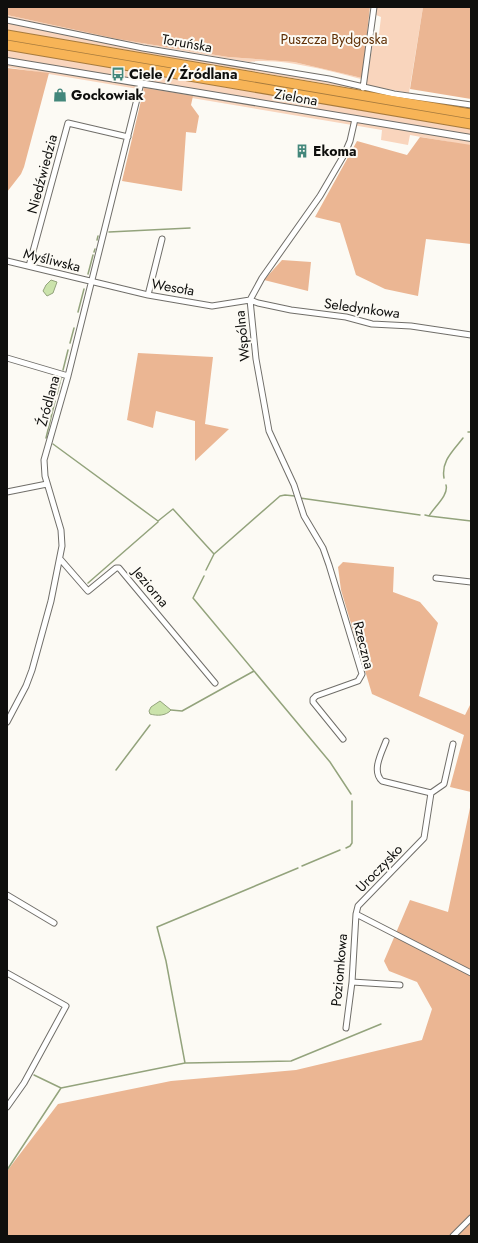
<svg xmlns="http://www.w3.org/2000/svg" width="478" height="1243" font-family="Jost,sans-serif">
<rect width="100%" height="100%" fill="#fcfaf4"/>
<path fill="#f9d5bd" d="M377 7H423L409 93 366 85 374 35 379 34 381 17 376 15Z
M7 15 117 39 228 57 294 62 362 78 361 79C330 71 279 57 249 62L106 38 7 17Z
M7 23 359 88 471 107V108L7 30Z
M7 50 471 129V155L450 142 410 135 408 145 381 140 382 130 7 67Z"/>
<path fill="#ebb693" d="M7 7H370L362 78 294 62 228 57 117 39 7 15Z
M423 7H471V99L410 89Z
M7 68 49 73 24 167 21 174 7 192Z
M144 88 193 96 191 105 199 116 196 133 186 132 182 191 122 181Z
M420 137 471 145V244L426 239 418 296 385 289 356 275 340 223 315 217 357 141 407 155Z
M282 260 311 262 308 291 264 280Z
M138 353 213 357 205 424 229 429 195 461V421L156 411 153 428 127 420Z
M343 562 394 567 393 592 420 602 438 623 419 696 465 715 471 703V792L450 787 464 735 372 694 341 590 338 567Z
M471 803V1236H7V1171L58 1104 171 1081 296 1070 422 1040 432 1009 417 982 389 971 384 961 410 900 448 912Z"/>
<path fill="#cbe3ab" stroke="#93a37c" d="M51 280 57 282 53 293 47 296 43 291 46 285Z
M160 701 171 710C166 716 157 716 150 714L149 711 151 707Z"/>
<g fill="none" stroke-linecap="round" stroke-linejoin="round">
<path stroke="#93a37c" stroke-width="1.5" d="M109 232 190 228
M97 240 98 236
M94 252 95 249
M88 274 93 255
M78 312 84 289
M70 343 74 328
M63 370 68 350
M57 394 61 378
M468 432H471
M46 438 55 401
M53 444 158 521 173 509 214 554
M444 478C441 461 453 451 463 438
M300 498 420 515
M425 515 429 516C434 507 449 495 446 485
M429 516 471 521
M206 570 214 554 280 496 285 495 295 496
M204 576 193 598 330 762 351 794
M88 583 158 522
M171 710 182 711 254 671
M116 770 150 725
M346 848 350 846 352 843V801
M302 866 340 850
M186 1063 291 1061 381 1024
M34 1075 61 1088
M7 1170 61 1088 185 1063 166 961 157 927 298 868"/>
<g stroke="#706e69" stroke-width="7">
<path id="minor" d="M7 20 143 48 329 79 394 94 471 105
M363 88 374 7
M7 261 148 295 212 306 250 300 258 303 291 310 346 317 372 324 411 326 471 335
M29 266 68 123 128 137
M148 295 162 239
M7 358 68 376
M7 492 47 484
M61 560 88 591 116 568H119L215 683
M436 578 471 582
M7 722 26 686 32 670 51 601 62 546 61 530 45 476 44 460 68 376 141 83
M343 739 313 702V699L316 696 358 681 362 674 329 565 323 548 304 516 294 485 269 431 256 359 250 300 262 278 320 196 344 155 350 141 355 119
M386 741C382 752 371 771 382 781L431 793
M453 744 444 784 431 793 424 838 358 906 356 914 471 973
M7 895 54 923
M7 973 66 1006 24 1083 7 1107
M352 982 400 985
M346 1028 352 982 356 914
M453 1236 471 1218"/>
</g>
<g stroke="#706e69" stroke-width="8">
<path id="tertiary" d="M7 61 471 138"/>
</g>
<g stroke="#a67a3d" stroke-width="11">
<path id="motorway" d="M7 35 471 114
M7 45 471 124"/>
</g>
<use href="#minor" stroke="#fff" stroke-width="5"/>
<use href="#tertiary" stroke="#fff" stroke-width="6"/>
<use href="#motorway" stroke="#f7b457" stroke-width="9"/>
</g>
<defs>
<g id="bus-bare" transform="scale(1.08)"><path d="M-5-6H5V4H4V6H2V4H-2V6H-4V4H-5ZM-3.5-4V0h7V-4ZM-3.5 1.2v1.5H-2V1.2ZM2 1.2v1.5H3.5V1.2Z" fill="#43877b" stroke="#fcfaf4" stroke-width="2.5" paint-order="stroke"/></g>
<g id="shop-bare" transform="scale(1.08)"><path d="M-5-2.5h2.3a2.7 3.5 0 0 1 5.4 0H5L5.5 6h-11ZM-1.5-2.5h3a1.5 2.3 0 0 0-3 0Z" fill="#43877b" stroke="#fcfaf4" stroke-width="2.5" paint-order="stroke"/></g>
<g id="building-bare" transform="scale(1.08)"><path d="M-4-6H4V6H1V3H-1V6H-4ZM-2.5-4.3h1.7v1.8h-1.7ZM.8-4.3h1.7v1.8H.8ZM-2.5-1h1.7V.8h-1.7ZM.8-1h1.7V.8H.8Z" fill="#43877b" stroke="#fcfaf4" stroke-width="2.5" paint-order="stroke"/></g>
</defs>
<g fill-rule="evenodd">
<use href="#bus-bare" x="118" y="74"/>
<use href="#shop-bare" x="60" y="95"/>
<use href="#building-bare" x="302" y="151"/>
</g>
<g text-anchor="middle" stroke-width="4" stroke-linejoin="round" paint-order="stroke">
<g font-size="14" fill="#603006" stroke="#fcfaf4">
<text x="334" y="44">Puszcza Bydgoska</text>
</g>
<g font-size="14" fill="#0f0f0d" stroke="#fcfaf4">
<text transform="translate(187 43) rotate(10)" y="5">Toruńska</text>
<text transform="translate(296 97) rotate(10)" y="5">Zielona</text>
<text transform="translate(42 174) rotate(-75)" y="5">Niedźwiedzia</text>
<text transform="translate(52 260) rotate(14)" y="5">Myśliwska</text>
<text transform="translate(173 287) rotate(10)" y="5">Wesoła</text>
<text transform="translate(362 308) rotate(8)" y="5">Seledynkowa</text>
<text transform="translate(242 336) rotate(-96)" y="5">Wspólna</text>
<text transform="translate(48 401) rotate(-75)" y="5">Źródlana</text>
<text transform="translate(151 587) rotate(50)" y="5">Jeziorna</text>
<text transform="translate(364 645) rotate(76)" y="5">Rzeczna</text>
<text transform="translate(379 868) rotate(-46)" y="5">Uroczysko</text>
<text transform="translate(339 970) rotate(-85)" y="5">Poziomkowa</text>
</g>
<g font-size="14" font-weight="bold" fill="#0f0f0d" stroke="#fcfaf4" text-anchor="start">
<text x="129" y="79">Ciele / Źródlana</text>
<text x="71" y="100">Gockowiak</text>
<text x="313" y="156">Ekoma</text>
</g>
</g>
<rect width="478" height="1243" fill="none" stroke="#0f0f0d" stroke-width="16"/>
</svg>
